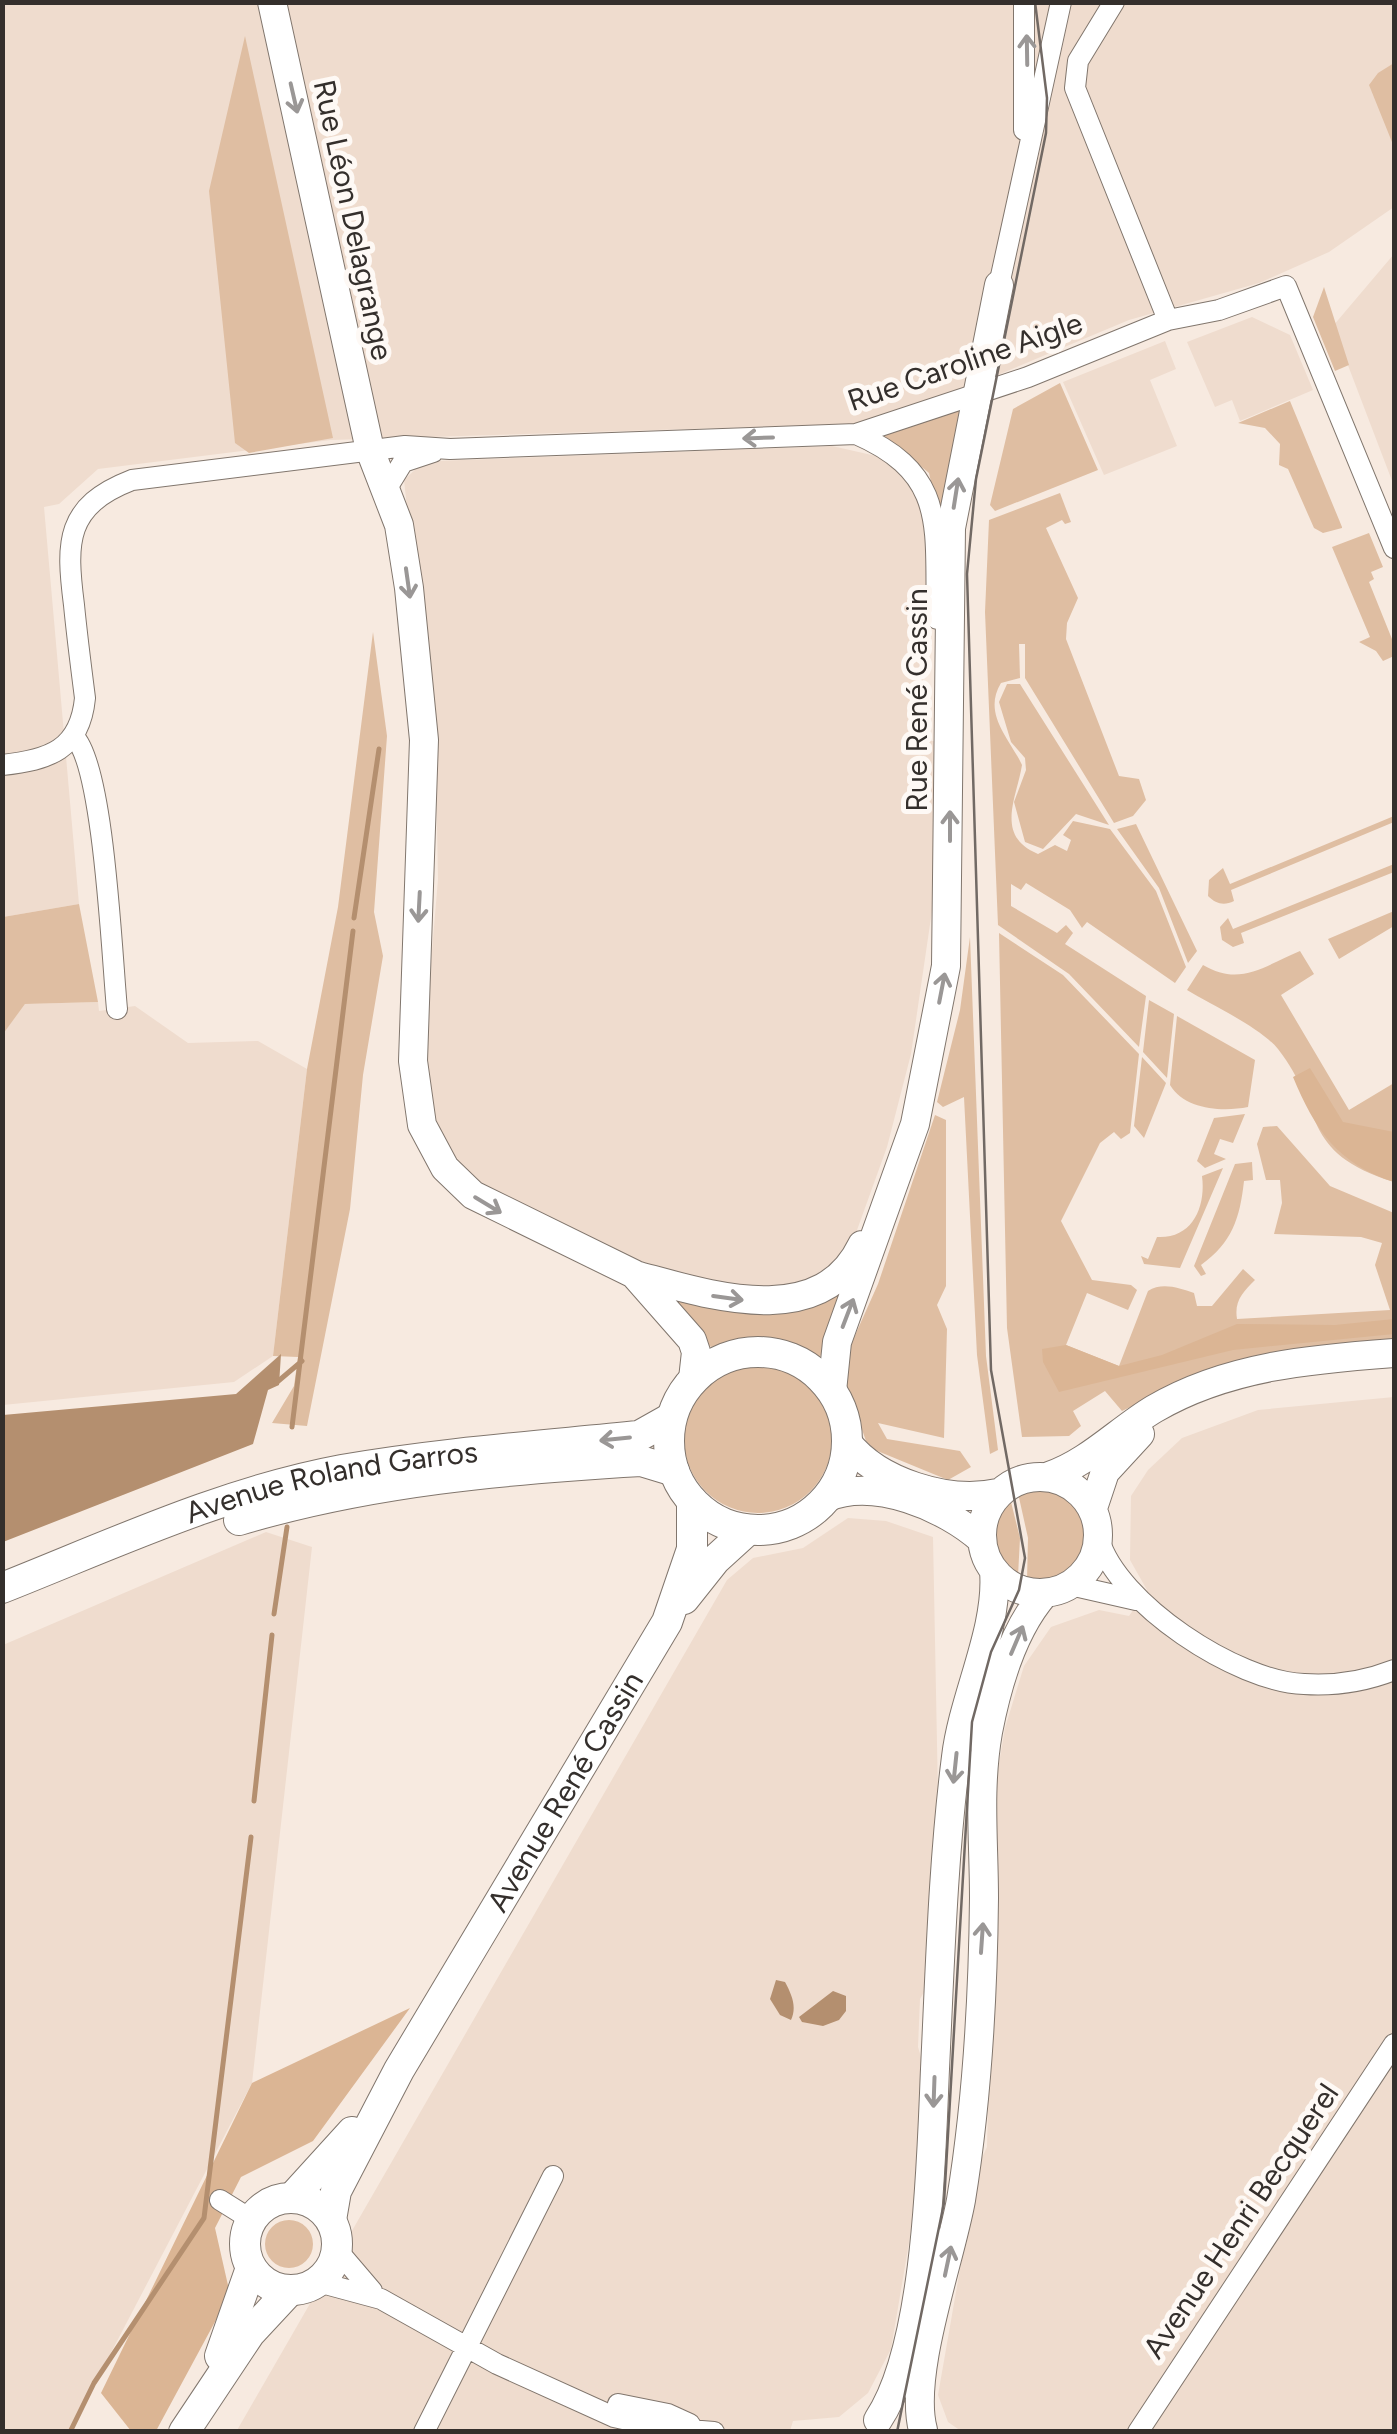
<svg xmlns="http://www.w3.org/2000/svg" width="1397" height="2434" font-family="Figtree,sans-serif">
<rect width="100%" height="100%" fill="#f7eae0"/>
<path fill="#efdcce" d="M3 3H1394V207L1329 252 1259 283 1129 320 883 423 331 440 98 469 59 504 44 507 79 904 3 917Z
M1394 254V486L1333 326Z
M1252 317 1290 335 1313 390 1240 421 1232 400 1215 407 1187 342Z
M1165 341 1176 369 1150 380 1177 446 1104 475 1063 382Z
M832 446 885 458 912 481 927 531 932 637 923 638V741H934L933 904 911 1054 887 1147 848 1255 811 1283 762 1291 668 1274 498 1199 461 1168 442 1142 426 1091V1023L438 879 436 775 404 480 421 464 435 461Z
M98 1002 99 1011 135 1006 188 1043 258 1041 307 1069 273 1356 234 1382 3 1405 2 1034 25 1004Z
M1394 1397V2431H961L948 2422 938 2395 978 2166 987 2147 995 1787 1005 1728 1024 1666 1051 1627 1099 1610 1129 1616 1147 1590 1130 1560 1131 1496 1148 1470 1182 1438 1258 1410Z
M848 1518 886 1521 933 1537 938 1795 928 1985 920 1999 918 2047 923 2064 914 2213 891 2349 868 2393 839 2417 793 2421 790 2431 236 2432 727 1580 753 1558 803 1548Z
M266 1532 312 1547 252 2083 70 2431H3V1645Z"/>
<path fill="#dfbea2" d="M245 36 333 438 249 453 235 443 209 191Z
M1394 63V147L1369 85 1378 73Z
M1324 287 1349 365 1335 371 1313 317Z
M1060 383 1098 470 995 511 990 505 1013 409Z
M1290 401 1342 527V528L1323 533 1314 528 1288 469 1279 465 1280 444 1265 428 1238 423Z
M963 407 942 532 929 473 883 435Z
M1060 493 1071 522 1065 524 1062 520 1046 528 1078 598 1067 623 1066 639 1119 776 1139 779 1146 800 1133 816 1114 823 1025 678V644H1019L1020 678 1001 683C982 714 1010 739 1022 765 1017 797 994 836 1038 854L1055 845 1067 851 1071 840 1063 835 1073 821 1110 829 1156 891 1186 967 1175 983 1087 922 1082 928 1070 910 1026 883 1021 890 1011 884V906L1057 933 1066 925 1073 933 1065 944 1146 996 1139 1047 1069 974 998 925 985 612 989 520Z
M1369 533 1383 567 1371 572 1374 579 1369 582 1394 644V656L1383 661 1376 651 1359 642 1370 637 1332 547Z
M373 632 387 736 374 912 383 956 363 1075 350 1209 307 1426 272 1423 294 1386 298 1357 273 1356 307 1069 338 907Z
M1007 684H1020L1109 825 1076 814 1043 849 1025 842 1014 802 1026 770 1025 758 1011 742 999 702Z
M1394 816V822L1231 890 1234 901C1224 906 1216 904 1208 896L1209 880 1223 868 1230 884Z
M1136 824 1197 951 1188 963 1159 888 1117 829Z
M1394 864V872L1241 933 1244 943 1233 947 1222 940 1220 927 1228 918 1233 929Z
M79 904 98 1002 25 1004 3 1034V917Z
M1394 911V926L1339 959 1328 939Z
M999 933 1063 975 1139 1054 1130 1133 1121 1139 1114 1132 1100 1143 1061 1221 1092 1280 1131 1285 1137 1290 1128 1310 1087 1293 1066 1345 1119 1366 1148 1291C1162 1282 1179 1288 1194 1293L1197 1306H1212L1243 1269 1255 1280C1243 1292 1234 1301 1237 1319L1390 1310 1375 1265 1382 1243 1361 1237 1274 1234 1282 1203 1280 1180H1266L1257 1144 1263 1127 1277 1126 1330 1186 1394 1213V1345L1189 1379 1122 1411 1105 1391 1073 1411 1081 1426 1069 1436 1022 1437 1007 1328Z
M970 937 986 1356 998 1450 990 1454 977 1355 964 1097 943 1107 937 1102 960 1010Z
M1300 951 1314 974 1281 995 1349 1110 1394 1083V1182C1298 1152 1326 1110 1278 1049 1261 1028 1212 1005 1187 990L1203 965C1240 987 1264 966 1300 951Z
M1149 1000 1174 1014 1167 1078 1143 1052Z
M1177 1016 1255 1060 1248 1107C1223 1112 1185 1110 1170 1085Z
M1142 1057 1166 1083 1144 1138 1134 1126Z
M1245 1114 1233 1143 1220 1139 1214 1154 1226 1159 1205 1168 1197 1161 1214 1118Z
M935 1115 946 1120V1286L937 1305 947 1329 944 1438 878 1423 887 1439 960 1451 971 1467 948 1480 875 1450 866 1441 846 1383 848 1351 878 1284Z
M1252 1162 1253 1180 1244 1181C1240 1218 1232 1243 1201 1265L1206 1274 1201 1276 1194 1266 1235 1164Z
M1223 1168 1180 1268 1144 1264 1141 1256 1148 1259 1157 1237C1193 1239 1206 1206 1202 1176Z
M849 1277 825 1353 818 1357 773 1338 739 1339 712 1347 702 1344 670 1298 732 1305Z
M684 1439a74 74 0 1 1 148 0a74 74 0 1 1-148 0Z
M1036 1487 1070 1497 1088 1528 1078 1563 1049 1581 1027 1580 1028 1538 1018 1493Z
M1010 1498 1020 1538 1018 1576C986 1558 987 1523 1010 1498Z
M265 2244a24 24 0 1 1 48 0a24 24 0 1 1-48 0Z"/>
<path fill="#dbb594" d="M1310 1068 1343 1122 1394 1132V1182C1338 1164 1315 1130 1293 1077Z
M1394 1319V1334L1233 1350 1059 1392 1043 1362 1042 1349 1066 1345 1119 1366 1162 1355 1237 1324 1335 1325Z
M410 2008 313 2141 241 2177 215 2228 230 2294 156 2431H131L101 2393 252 2083Z"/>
<path fill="#b48f6f" d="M281 1354 279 1385 268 1390 253 1444 3 1542V1415L236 1394Z
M776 1980 785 1982C792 1995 797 2007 791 2020L780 2015 770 1999Z
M833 1991 846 1996V2011L839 2020 823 2026 802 2022 799 2017Z"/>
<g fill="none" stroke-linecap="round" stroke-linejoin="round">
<path stroke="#b48f6f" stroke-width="5" d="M354 918 379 749
M276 1383 302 1361
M292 1427 353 931
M274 1614 287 1527
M254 1801 272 1635
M70 2432 94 2383 204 2218 251 1837"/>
<g stroke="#81766d" stroke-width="22">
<path id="street" d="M1024 2V130
M1114 2 1078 61 1075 88 1168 320
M999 285 1061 2
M856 434C950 475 934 530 937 619
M387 488 403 462 433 452
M74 737C104 765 112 959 117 1009
M2 765C49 760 80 750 85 698 81 667 77 636 74 605 66 542 65 506 132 480L405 446 450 449 856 434 1028 377 1168 320 1219 310 1286 286 1394 548
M1099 1539C1117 1603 1237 1682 1304 1684 1334 1686 1366 1681 1394 1670
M1070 1585 1136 1600
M220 2200 252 2220
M337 2250 372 2291
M318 2282 381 2299 497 2364 614 2417 664 2428 714 2432
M618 2404 668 2414 690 2424
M424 2432 553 2176
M1138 2432 1394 2044"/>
</g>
<g stroke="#81766d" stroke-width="30">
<path id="secondary" d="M272 2 370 450 399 525 409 588 424 740 413 1061 422 1125 445 1168 473 1195 634 1274 692 1340 696 1352 693 1379
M635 1275C707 1294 820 1333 862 1245
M832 1391 837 1342 915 1124 946 966 951 528 999 285
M847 1442C878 1482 948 1504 998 1493
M1049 1476C1088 1463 1119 1430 1154 1409 1227 1366 1312 1359 1394 1353
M982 1535a58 58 0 1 1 116 0a58 58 0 1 1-116 0Z
M826 1498C874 1477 945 1507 982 1540
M1093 1508 1105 1472 1140 1434
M878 2420C928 2345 931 2160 935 2069 940 1965 943 1860 956 1757 963 1697 999 1629 994 1571
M923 2430C908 2374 950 2261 961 2200 977 2102 983 1997 984 1898 984 1841 978 1789 988 1732 997 1685 1013 1629 1045 1593"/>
</g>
<g stroke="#81766d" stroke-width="32">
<g id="primary">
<circle cx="758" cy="1441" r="89"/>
<path d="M239 1520C370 1481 505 1469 641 1461L674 1471"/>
<path id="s1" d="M2 1588C113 1544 224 1492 342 1470 440 1453 540 1446 639 1436L671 1418"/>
<path d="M684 1599 715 1560 748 1530"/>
<circle cx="291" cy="2244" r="46"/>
<path d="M292 2198 352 2132"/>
<path id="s2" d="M331 2220 336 2191 399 2070 667 1622 692 1549V1501"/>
<path d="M220 2356 251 2268"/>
<path d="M184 2432 250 2333 290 2290"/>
</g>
</g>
<use href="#street" stroke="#fff" stroke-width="20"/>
<use href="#secondary" stroke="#fff" stroke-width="28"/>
<use href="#primary" stroke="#fff" stroke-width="30"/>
<path stroke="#716964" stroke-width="2.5" d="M897 2432 944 2203 972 1722 991 1652 1019 1590 1025 1558 991 1370 967 574 976 479 1046 133 1047 98 1035 2"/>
</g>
<defs><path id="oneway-shaft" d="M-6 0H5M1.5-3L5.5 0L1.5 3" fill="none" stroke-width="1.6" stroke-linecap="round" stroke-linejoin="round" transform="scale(2.5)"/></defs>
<g stroke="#9a9796">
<use href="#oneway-shaft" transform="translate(1027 50) rotate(-91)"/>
<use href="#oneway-shaft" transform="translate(294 98) rotate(77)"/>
<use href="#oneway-shaft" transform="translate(758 438) rotate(178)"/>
<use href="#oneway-shaft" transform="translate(956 493) rotate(-81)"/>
<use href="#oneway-shaft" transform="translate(408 583) rotate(82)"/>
<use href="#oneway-shaft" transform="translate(950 826) rotate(-90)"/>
<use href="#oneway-shaft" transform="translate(419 907) rotate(93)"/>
<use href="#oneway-shaft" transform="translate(942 988) rotate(-79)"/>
<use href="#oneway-shaft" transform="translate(488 1205) rotate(31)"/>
<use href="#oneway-shaft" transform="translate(728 1298) rotate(8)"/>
<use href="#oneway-shaft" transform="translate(848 1313) rotate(-69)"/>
<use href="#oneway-shaft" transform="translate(615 1439) rotate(174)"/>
<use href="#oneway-shaft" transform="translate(1017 1640) rotate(-67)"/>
<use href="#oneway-shaft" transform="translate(955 1768) rotate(96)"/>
<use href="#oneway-shaft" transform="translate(982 1938) rotate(-86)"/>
<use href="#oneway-shaft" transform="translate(934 2092) rotate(92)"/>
<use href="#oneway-shaft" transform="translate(948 2261) rotate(-78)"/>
</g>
<g text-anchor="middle" stroke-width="10" stroke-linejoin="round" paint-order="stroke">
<g font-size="30" fill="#342f2c" stroke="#fef9f5">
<text transform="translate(353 220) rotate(78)" y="10">Rue Léon Delagrange</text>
<text transform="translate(965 362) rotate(-19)" y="10">Rue Caroline Aigle</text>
<text transform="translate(917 700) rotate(-90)" y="10">Rue René Cassin</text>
<text dy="10" stroke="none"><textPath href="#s1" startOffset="348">Avenue Roland Garros</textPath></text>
<text dy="10" stroke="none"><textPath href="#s2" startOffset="490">Avenue René Cassin</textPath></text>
<text transform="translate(1241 2221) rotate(-56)" y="10">Avenue Henri Becquerel</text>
</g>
</g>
<rect width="1397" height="2434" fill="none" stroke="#342f2c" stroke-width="10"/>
</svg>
